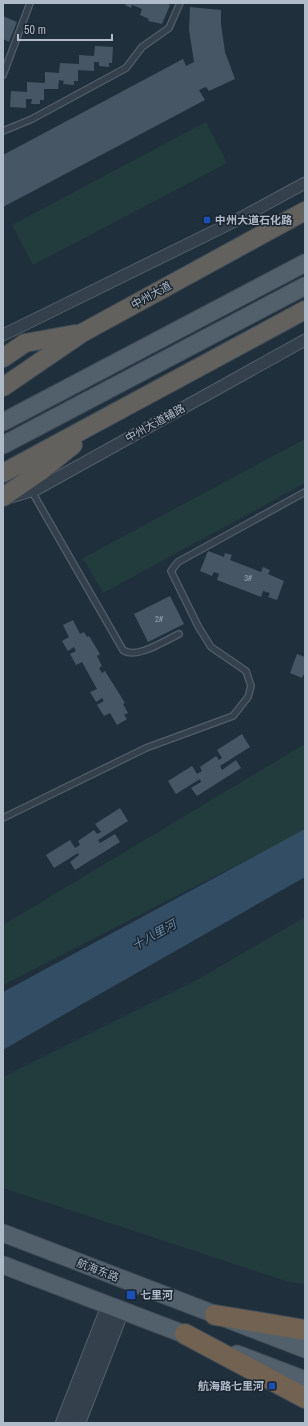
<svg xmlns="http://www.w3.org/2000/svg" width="308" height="1426" font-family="'Archivo Narrow','Noto Sans SC',sans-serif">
<rect width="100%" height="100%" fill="#202f3c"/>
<path fill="#223c3d" d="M206 122 227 163 33 265 12 225Z
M305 439V483L103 593 83 558Z
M305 744V830L3 985V925Z
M305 917V1284L289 1282 3 1188V1077L197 980Z"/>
<path fill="#334d64" d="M305 829V877L77 1007 3 1050V992Z"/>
<path fill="#465665" d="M126 3H165L170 5 162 24 148 21 149 19 140 15 142 9 132 5 131 8 125 5Z
M190 7 221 10V24L225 52 235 79 209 91 206 87 199 90 205 100 3 207V155L183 59 186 66 194 62 189 30Z
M3 16 17 22 9 42 3 39Z
M95 46 113 47 112 63H109V67L99 66V62H94V71L78 70V81H74V85L63 84 64 81 59 80 58 89H44V100H40V104H31L32 99H26V108L10 107 11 91 27 92V82L45 83V72L59 73 60 63 79 64V55L94 56Z
M208 551 224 557 225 553 232 555 230 560 261 572 263 567 270 570 268 574 284 581 277 600 268 597 270 593 263 591 261 597 217 580 219 574 214 572 212 576 200 571Z
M170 596 184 624 148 642 134 614Z
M73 620 80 634 84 632 87 637 89 636 100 654 97 656 102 666 99 668 102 673 105 671 125 703 123 704 128 713 124 715 127 719 117 725 110 713 104 716 97 705 104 701 102 698 96 702 90 692 97 689 82 662 76 665 70 654 76 651 74 647 68 651 62 641 69 637 63 625Z
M297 654 305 657V675H303L302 678 290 673Z
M242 734 250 747 220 766 222 770 236 760 241 768 197 796 191 788 201 782 200 779 176 794 168 781 192 766 197 774 202 771 200 767 216 756 219 760 222 758 217 750Z
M120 808 128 821 98 840 100 843 115 834 120 842 75 870 70 862 79 855 78 853 54 868 46 855 70 840 75 848 80 845 78 841 94 830 97 834 101 832 95 824Z"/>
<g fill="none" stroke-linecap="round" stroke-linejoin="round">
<g stroke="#525e69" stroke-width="8">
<path id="service" d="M3 75 30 3
M3 131 32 119 126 68 142 47 169 28 180 3
M31 490 123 650C136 660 166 640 179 634
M3 818 146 748 233 716 248 697 251 686 246 671 211 647 198 626 171 571 178 562 305 492"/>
</g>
<g stroke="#525e69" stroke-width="13">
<path id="minor" d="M3 335 235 221 305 183
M11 497 37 489 305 340"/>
</g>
<g stroke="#525e69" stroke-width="16">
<path id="tertiary" d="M63 1423 109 1305
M78 1423 122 1310"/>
</g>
<g stroke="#414c58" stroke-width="19">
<path id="primary" d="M3 422 305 263
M3 445 305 286
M3 1233 305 1349
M3 1265 197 1339
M237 1354 305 1380"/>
</g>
<g stroke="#3f4b56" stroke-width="20">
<path id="trunk" d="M3 358 25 343 75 334
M3 387 82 333 305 211
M3 473 305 310
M3 497 41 471 73 445"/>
</g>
<g stroke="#3f4b56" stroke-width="22">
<path id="motorway" d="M215 1315 305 1330
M185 1334 305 1398"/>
</g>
<use href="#service" stroke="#34404c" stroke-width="5.5"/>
<use href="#minor" stroke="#34404c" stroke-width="11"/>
<use href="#tertiary" stroke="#34404c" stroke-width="14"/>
<use href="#primary" stroke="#52606c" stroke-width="17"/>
<use href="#trunk" stroke="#62615e" stroke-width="18"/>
<use href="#motorway" stroke="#726251" stroke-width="20"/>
</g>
<g fill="#1a4fb4" stroke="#1a2530" stroke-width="1.5">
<rect x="203" y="216" width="8" height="8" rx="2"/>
<rect x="126" y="1290" width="10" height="10" rx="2"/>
<rect x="268" y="1382" width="8" height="8" rx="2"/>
</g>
<g text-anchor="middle" stroke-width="3" stroke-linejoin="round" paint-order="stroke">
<g font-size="9" fill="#95a2af">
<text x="248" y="581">3#</text>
<text x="159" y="622">2#</text>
</g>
<g font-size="11" font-weight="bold" fill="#afbbc8" stroke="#1a2530" text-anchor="start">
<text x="215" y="224">中州大道石化路</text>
<text x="140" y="1299">七里河</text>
<text x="264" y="1390" text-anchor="end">航海路七里河</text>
</g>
<g font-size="11" fill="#afbbc8" stroke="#1a2530">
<text transform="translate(151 295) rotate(-29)" y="4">中州大道</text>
<text transform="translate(155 423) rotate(-29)" y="4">中州大道辅路</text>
<text transform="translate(98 1270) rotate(21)" y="4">航海东路</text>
</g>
<g font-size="12" font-style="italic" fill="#6e90ad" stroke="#1a2530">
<text transform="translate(154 935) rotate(-29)" y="4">十八里河</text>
</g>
</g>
<rect width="308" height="1426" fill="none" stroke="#afbbc8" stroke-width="8"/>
<path d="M18 34v6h94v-6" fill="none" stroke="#afbbc8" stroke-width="2"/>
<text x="24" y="34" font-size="12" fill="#afbbc8" stroke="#1a2530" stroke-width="3" paint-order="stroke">50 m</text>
</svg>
